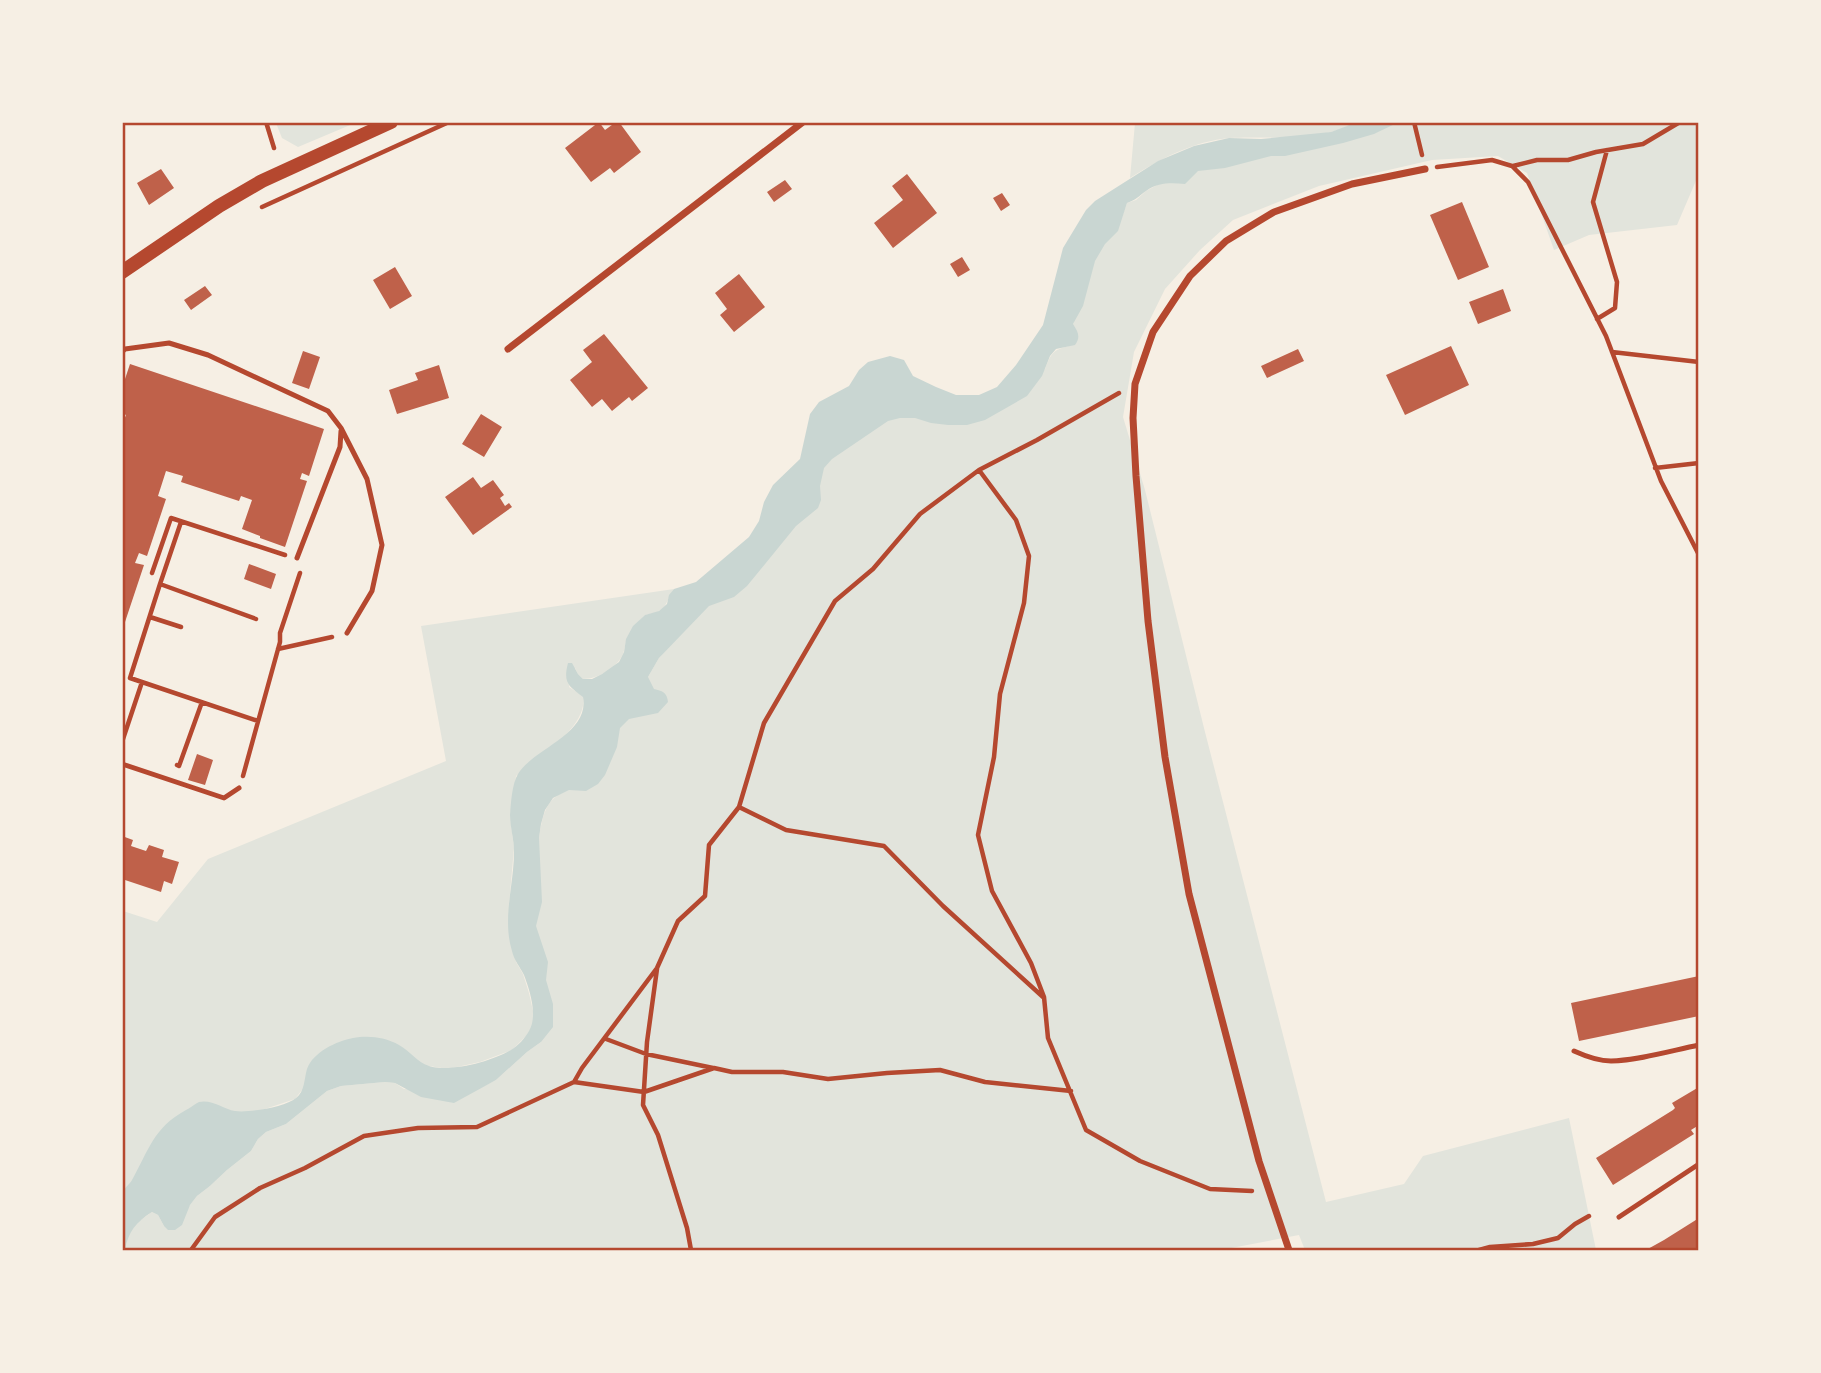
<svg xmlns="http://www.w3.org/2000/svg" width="1821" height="1373" font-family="'Public Sans',sans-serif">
<rect width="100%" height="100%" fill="#f6efe4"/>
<path fill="#e2e4dc" d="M1397 122 1698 123V176L1677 225 1589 235 1554 250 1527 173 1498 156 1432 160 1319 186 1233 220 1200 250 1165 289 1134 352 1123 417 1145 490 1205 732 1326 1202 1404 1184 1423 1156 1569 1118 1596 1250H1305L1299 1235 1221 1250H123L124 1232 152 1212 158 1215 164 1226 181 1216 197 1196 210 1186 227 1170 251 1151 258 1139 266 1132 286 1124 327 1091 341 1086 385 1082 395 1083 404 1089 472 1092 496 1080 527 1052 541 1042 533 938 539 838C541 825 543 810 552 800 559 792 588 782 599 777L619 728 648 686V677L659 658 814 471 888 413 970 418 1045 369C1051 354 1052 350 1069 346L1073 324 1093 259 1122 217 1127 203 1136 200 1146 191 1161 183 1191 172 1378 132Z
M276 123V122L355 123 298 147 282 138Z
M1135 123H1353C1324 142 1264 136 1230 138 1194 141 1160 159 1130 178Z
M674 589C668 596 668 606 659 611 655 614 648 613 644 616 638 621 630 632 627 638 625 643 625 649 623 654 617 668 598 679 583 679L578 674 575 668 569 687 583 696C589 726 537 759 516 776L510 817 514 848 509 905 516 962 523 974 529 993 533 1011V1024L528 1034 512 1050 480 1062 448 1069 429 1066 302 1090 295 1099 262 1110 123 1196V911L157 922 208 859 446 761 421 626Z"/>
<path fill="#c9d6d2" d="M1353 123H1397L1374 134 1343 143 1285 156H1271L1225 168 1198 171 1185 184C1171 183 1159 182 1146 191 1139 196 1136 200 1127 203L1118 231 1105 244 1095 261 1083 306 1073 324C1078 332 1081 337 1075 345L1056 349 1050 356 1042 376 1027 396 985 420 967 425H948L931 423 915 418H900L888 421 832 459 824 468 820 486 821 500 818 508 796 526 747 586 734 597 709 606 659 658 648 677 654 689C662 691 667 692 668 702L658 713 629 719 620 728 617 747 605 775 598 784 586 791 569 790 553 798 545 810 541 824 539 838 542 902 536 926 548 962 546 980 553 1004V1027L541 1042 527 1052 496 1080 454 1103 421 1097 395 1083 385 1082 341 1086 327 1091 286 1124 266 1132 258 1139 251 1151 227 1170 210 1186 197 1196 190 1205 182 1225 175 1230H168L164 1226 158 1215 152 1212C136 1222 128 1232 125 1250H123C122 1240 120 1200 123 1192 124 1188 130 1184 132 1180 149 1150 153 1128 186 1110 190 1108 195 1104 199 1102 212 1099 223 1109 235 1111 249 1113 285 1107 296 1098 305 1091 304 1079 307 1069 313 1052 337 1041 353 1038 368 1035 386 1037 399 1045 410 1051 417 1062 429 1066 450 1073 493 1061 511 1050 518 1046 525 1038 529 1031 538 1016 530 991 524 975 520 967 514 960 512 951 502 918 514 885 514 852 514 839 510 827 510 815 511 802 512 784 518 774 534 748 590 734 583 697 568 686 563 682 568 663H572L578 674 583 679H592L602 674 619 662 624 652 626 639 633 626 645 615 659 611 667 604 669 595 674 589 696 582 749 537 759 521 764 502 773 485 800 459 810 414 819 402 849 386 859 370 868 362 890 356 904 360 913 376 936 387 956 395H979L997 387 1016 365 1043 325 1063 248 1086 210 1095 201 1158 161 1194 146 1229 138 1261 139 1331 132 1347 126Z"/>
<path fill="#bf614a" d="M599 122 605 130 616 122H619L641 152 614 173 610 168 591 182 565 148Z
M161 169 174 188 149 205 137 183Z
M907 174 937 213 893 248 874 223 903 200 892 186Z
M785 180 792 189 774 202 767 192Z
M1002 193 1010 205 1001 211 993 198Z
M1462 202 1489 267 1458 280 1430 215Z
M962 257 970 270 958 277 950 264Z
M395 267 412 296 390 309 373 280Z
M739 274 765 307 734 332 720 315 727 309 715 293Z
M205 286 212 295 191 310 184 300Z
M1503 289 1511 311 1478 324 1469 302Z
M604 334 648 388 632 401 629 397 612 411 602 399 592 407 570 380 592 362 583 350Z
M1451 346 1469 385 1405 415 1386 375Z
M1298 349 1304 361 1267 378 1261 366Z
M303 351 320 357 309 389 292 383Z
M130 364 324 429 309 476 302 473 300 479 307 481 285 547 260 538V536L242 529 252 500 241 496 239 501 181 482 183 476 166 471 158 496 166 499 147 556 139 553 135 563 144 565 125 622 122 621V425L126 415 122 413V388Z
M439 365 449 398 397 414 389 390 418 380 415 373Z
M481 414 502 427 484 457 462 444Z
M473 477 481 488 493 480 504 495 500 498 505 506 509 503 512 507 473 535 445 497Z
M249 564 276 574 271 589 244 579Z
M197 754 213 760 205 785 188 780Z
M122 836 133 840 131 846 146 851 149 845 164 850 162 857 179 862 172 884 164 881 161 892 122 879Z
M1699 976V1016L1579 1041 1571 1003Z
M1699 1087V1125L1691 1130 1694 1134 1613 1185 1596 1158 1673 1110 1675 1108 1672 1103Z
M1699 1218V1250H1646L1664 1240Z"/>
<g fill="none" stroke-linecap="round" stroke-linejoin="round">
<path stroke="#b5482f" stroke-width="4.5" d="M266 122 274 148
M1414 122 1422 155
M1513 166 1537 160H1568L1596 152 1643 144 1680 122
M1437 167 1492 160 1512 166 1528 182 1606 336 1661 481 1699 555
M262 207 449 122
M1597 319 1615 308 1617 282 1593 202 1607 150
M1612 352 1699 362
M1655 468 1699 463
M979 470 1016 520 1029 556 1024 603 1000 694 994 757 978 835 992 891 1031 963 1044 997 1048 1038 1086 1130 1140 1161 1210 1189 1252 1191
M152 573 171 518 285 555
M160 584 181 522
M150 617 181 627
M256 619 160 584 130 678 258 721
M278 649 332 637
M122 742 142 682
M177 765 179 766 202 702
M243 776 280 642V633L300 573
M739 807 786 830 884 846 943 906 1043 997
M657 969 647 1042 643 1105 658 1135 687 1228 691 1250
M606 1039 646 1054 713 1068
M574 1082 644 1092 714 1068 732 1072H783L828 1079 887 1073 940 1070 985 1082 1071 1091
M191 1250 215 1217 260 1188 305 1168 364 1136 418 1128 477 1127 574 1082 582 1068 657 968 678 921 705 896 709 845 739 807 764 723 835 601 873 569 920 514 979 470 1037 440 1119 393
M1479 1250 1490 1247 1533 1244 1558 1238 1575 1224 1589 1216"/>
<path stroke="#b5482f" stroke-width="5" d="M122 352 125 349 169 343 208 355 328 411 341 428 367 479 382 545 372 591 347 633
M297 558 340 447 341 431
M122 764 224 798 239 788
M1574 1051C1585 1056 1598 1061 1611 1061 1640 1060 1670 1051 1699 1045
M1619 1217 1699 1164"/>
<path stroke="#b5482f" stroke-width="7" d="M508 349 803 122
M1289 1250 1259 1161 1189 894 1165 757 1148 621 1136 476 1133 418 1135 384 1153 332 1190 276 1226 241 1274 212 1352 184 1425 169"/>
<path stroke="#b5482f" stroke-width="14" d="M122 272 219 206 262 181 391 122"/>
</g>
<rect width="1821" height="1373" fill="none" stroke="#f6efe4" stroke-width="248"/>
<rect x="124" y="124" width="1573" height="1125" fill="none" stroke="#b5482f" stroke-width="2.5"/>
</svg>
